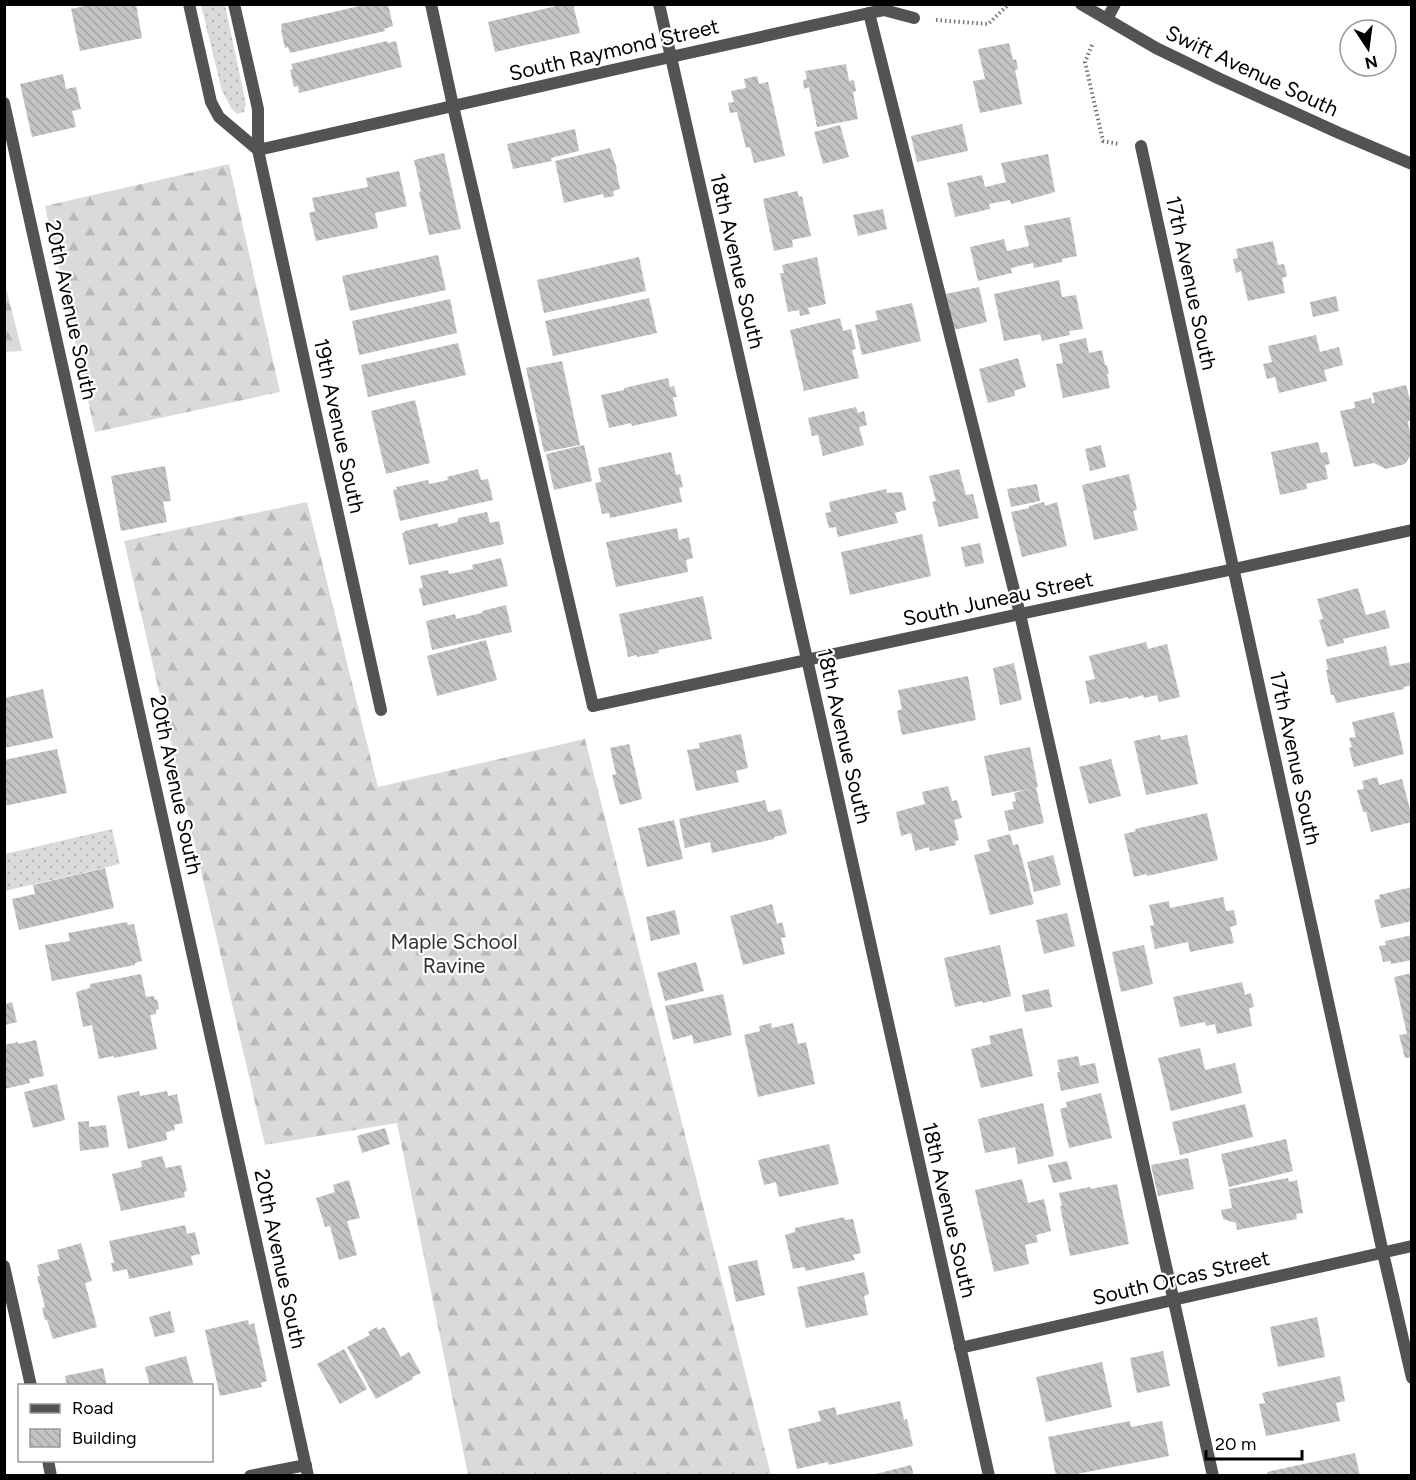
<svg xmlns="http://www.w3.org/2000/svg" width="1416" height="1480" font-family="Figtree,sans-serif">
<defs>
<pattern id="grass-dots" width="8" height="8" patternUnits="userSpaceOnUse" patternTransform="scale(1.5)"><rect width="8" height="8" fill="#dadada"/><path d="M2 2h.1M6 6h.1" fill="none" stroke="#b9b9b9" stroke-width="1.8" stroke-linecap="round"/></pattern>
<pattern id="forest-firs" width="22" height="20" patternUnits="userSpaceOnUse" patternTransform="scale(1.5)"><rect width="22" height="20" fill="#dadada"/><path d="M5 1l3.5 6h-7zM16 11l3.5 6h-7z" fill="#b9b9b9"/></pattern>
<pattern id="building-back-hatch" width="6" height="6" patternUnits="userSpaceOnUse" patternTransform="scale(1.5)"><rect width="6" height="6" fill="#c3c3c3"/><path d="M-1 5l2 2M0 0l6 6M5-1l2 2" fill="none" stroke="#a6a6a6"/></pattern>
</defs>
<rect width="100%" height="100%" fill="#fff"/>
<path fill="url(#grass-dots)" d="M201 5H225L246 104 244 112 237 114 231 108 222 91Z
M112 829 120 864 5 891V854Z"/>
<path fill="url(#forest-firs)" d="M229 164 280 392 95 432 45 206Z
M5 284 22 351 5 352Z
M307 502 378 787 585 739 771 1475H468L397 1123 265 1145 124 541Z"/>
<path fill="url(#building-back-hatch)" d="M94 4H136L142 38 80 51 71 9Z
M368 4H388L393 26 384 29 385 31 290 53 288 47 285 48 281 30H282L281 24Z
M565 4H573L580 33 495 52 488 22Z
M387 41 388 43 396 41 402 67 299 93 298 86 294 87 290 70 293 69 291 64Z
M1009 43 1013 60 1016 59 1018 69 1015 70 1022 104 980 113 973 81 985 79 978 49Z
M846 64 849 81 854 80 856 91 853 92 858 119 817 127 809 87 804 89 803 80 807 79 805 71Z
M63 74 66 89 76 87 81 109 72 111 76 127 32 137 20 84Z
M757 76 759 84 768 82 785 156 754 163 750 147 746 148 737 112 730 113 728 103 734 102 731 91 746 88 744 79Z
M962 124 968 151 917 162 911 136Z
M840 125 849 157 823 164 814 132Z
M575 129 579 151 551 158 552 161 513 169 507 144Z
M610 148 617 169H616L620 189 613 191 614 196 604 198 603 194 564 203 555 161Z
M444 153 461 229 429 235 419 192 421 191 414 160Z
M1048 154 1055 192 1011 204 1010 200 989 204 990 209 955 217 947 183 982 175 985 187 1006 182 1001 163Z
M399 171 407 206 375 213 378 228 316 241 309 213 315 211 312 198 368 187 366 178Z
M797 191 799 197 802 196 811 236 792 240 793 247 774 251 763 199Z
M883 209 887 229 858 236 853 215Z
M1070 217 1077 256 1062 259V262L1034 268 1033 263 1011 268 1012 273 978 281 970 247 1004 239 1007 251 1029 246 1024 226Z
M1273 241 1278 265 1284 264 1287 276 1282 278 1285 293 1248 301 1241 271 1236 273 1233 259 1238 258 1236 249Z
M438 255 446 290 350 311 342 276Z
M639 257 646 291 544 313 537 280Z
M817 257 826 304 808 308 810 314 800 316 799 310 788 312 780 273H784L782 265Z
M1059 280 1062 297 1076 295 1083 329 1069 331 1070 335 1042 341 1040 334 1004 341 994 294Z
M979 287 987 322 954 330 946 294Z
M1336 296 1339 311 1313 317 1310 302Z
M649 298 657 333 553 356 545 321Z
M450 299 457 333 359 355 352 321Z
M912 303 921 341 862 355 855 325 878 320 875 311Z
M840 318 843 331 851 329 856 349 852 350 859 378 804 391 790 330Z
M1316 335 1320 352 1339 347 1343 365 1324 370 1327 381 1279 393 1275 377 1267 379 1263 364 1272 362 1268 346Z
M1086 338 1089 353 1102 350 1105 365H1107L1109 374H1107L1110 388 1063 398 1056 364 1063 363 1059 344Z
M458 343 466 375 368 397 361 365Z
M1018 358 1026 387 1014 391 1015 396 988 403 979 369Z
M562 361 580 445 544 452 526 368Z
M668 378 670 387 674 386 677 397H673L677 416 632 426 631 423 609 428 601 395 624 390V388Z
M1406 385 1412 407V421H1408L1409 429H1412V451H1410L1411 455 1405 464 1386 469 1374 463 1354 467 1340 411 1355 408 1354 402 1371 398 1372 403H1375L1372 393Z
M415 400 430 463 386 474 371 411Z
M856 407 858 413 864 411 867 425 859 427 864 445 823 456 818 435 812 436 808 418Z
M1318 442 1321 453 1327 452 1330 464 1325 465 1328 479 1306 484 1307 489 1280 495 1271 452Z
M584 445 592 481 554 490 546 454Z
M1101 445 1106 467 1090 471 1085 449Z
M671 452 676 475 680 474 683 487 679 488 682 502 610 518 609 513 602 514 595 483 601 482 598 468Z
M165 466 171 501 163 502 167 522 121 531 111 476Z
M478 469 481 480 488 479 493 500 400 521 393 490 397 489 396 487 428 480 429 484 448 480 447 477Z
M959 469 966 495 973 494 979 518 939 527 932 502 936 501 929 476Z
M1129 474 1137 510 1133 511 1138 530 1094 540 1082 485Z
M1037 484 1040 501 1011 507 1007 489Z
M886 489 887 493 902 492 906 510 895 513 898 523 838 537 836 527 829 528 825 513 831 512 829 502Z
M1044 502 1045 506 1057 502 1067 546 1022 557 1011 512 1029 508V506Z
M487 512 490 523 499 521 504 544 409 565 402 533 405 532V531L438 523V527L458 522V518Z
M677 528 679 540 689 537 693 558 686 560 688 572 616 587 606 542Z
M922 534 931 576 850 595 841 552Z
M980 543 984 563 965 567 961 547Z
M501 558 508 586 423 606 419 589 423 587 420 576 448 570 449 574 473 569 472 565Z
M1358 588 1366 615 1385 610 1390 628 1343 639 1344 643 1327 647 1319 620 1323 619 1317 599Z
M703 596 712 639 658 650 659 653 637 657V655L628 657 619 614Z
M506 605 512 632 432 650 426 621 455 614 456 619 482 613V611Z
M486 640 497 680 437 696 427 656Z
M1146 642 1148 649 1167 644 1180 697 1159 702 1157 695 1144 698 1143 695 1129 699 1128 697 1101 703 1100 701 1090 704 1085 681 1095 679 1089 656Z
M1386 646 1390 666 1412 662V685L1404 687V689L1336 703 1334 695H1331L1326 670H1328L1326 659Z
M1014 663 1022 700 1000 705 993 668Z
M968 676 976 720 902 735 897 711 902 709 898 690Z
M43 689 53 738 4 748V698Z
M1394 712 1404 754 1354 767 1349 748 1352 747 1349 738 1356 737 1352 722Z
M741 734 748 768 736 771 739 782 696 791 687 750 700 748 699 743Z
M1160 735 1161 740 1187 735 1198 784 1146 795 1134 741Z
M629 744 642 799 620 805 612 775 616 774 610 748Z
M1030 747 1038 787H1036L1044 823 1009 831 1004 811 1014 809 1012 802 1016 801 1014 793 1029 789 992 796 984 756Z
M57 749 67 793 4 806V760Z
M1111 759 1121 796 1089 804 1079 767Z
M1377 777 1379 785 1402 779 1412 817V822L1371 832 1366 812H1363L1357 790 1364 789 1362 781Z
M948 786 952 801 957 800 962 818 954 820 959 840 955 841 956 845 930 851 929 847 915 851 911 833 901 836 896 812 925 804 922 792Z
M765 800 768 812 781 809 787 834 774 837V839L712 853 710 842 685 848 679 819Z
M1207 813 1218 860 1147 876 1146 874 1134 877 1124 834 1136 831 1135 829Z
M674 820 683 859 647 867 638 828Z
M1010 834 1013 845 1018 844 1034 904 990 915 974 855 990 851 987 840Z
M1053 855 1061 885 1034 892 1027 862Z
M105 868 114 908 19 930 12 899 35 894 33 885Z
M1412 887V921L1381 928 1374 900 1380 899 1379 895Z
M1223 897 1226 911 1234 910 1237 925 1230 927 1234 943 1190 952 1188 942 1155 949 1150 926 1154 925 1149 905 1169 901 1170 908Z
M772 904 777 924 782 922 786 937 781 938 785 954 743 965 730 916Z
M675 910 680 934 651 941 646 917Z
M1067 913 1075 946 1044 954 1036 920Z
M127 922 128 925 134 924 142 961 135 963V965L52 981 45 945 70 941 68 933Z
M1412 935V960L1391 964 1390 961 1383 962 1379 946 1386 945 1385 941Z
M1000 945 1011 996 983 1003V1001L955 1007 944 958Z
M1144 945 1153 984 1121 992 1112 952Z
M696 962 704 991 665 1001 657 973Z
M1412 973V1057L1405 1058 1399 1035 1407 1034 1394 977Z
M141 974 146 997 154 996 155 1000 157 999 159 1009 156 1010V1014L150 1015 157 1049 114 1058 113 1056 99 1059 92 1025 83 1027 76 992 90 988V984Z
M1242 982 1245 995 1251 993 1254 1007 1249 1008 1252 1026 1217 1034 1215 1024 1206 1026 1205 1022 1180 1027 1173 997Z
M1049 989 1052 1007 1025 1012 1022 995Z
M723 994 732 1035 694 1044 692 1035 673 1040 665 1006Z
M12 1002 17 1022 5 1025V1004Z
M771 1023 772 1028 793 1023 798 1044 806 1042 815 1084 758 1097 744 1035 760 1031 759 1026Z
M1022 1028 1033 1076 981 1088 971 1049 991 1044 989 1036Z
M36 1040 44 1076 29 1079 30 1083 4 1089V1045L18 1042V1044Z
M1200 1048 1205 1070 1235 1063 1242 1093 1171 1111 1158 1058Z
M1078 1056 1080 1066 1095 1063 1099 1083 1061 1091 1057 1072H1060L1057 1060Z
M57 1084 65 1120 33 1128 24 1092Z
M139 1091 140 1096 167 1091 168 1096 177 1094 183 1123 174 1125 175 1130 166 1132 167 1140 128 1149 117 1096Z
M1101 1093 1112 1138 1069 1148 1060 1109 1067 1107 1066 1102Z
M1043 1103 1054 1156 1018 1164 1015 1147 985 1153 978 1119Z
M1245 1104 1253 1137 1180 1155 1172 1122Z
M89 1121V1127L106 1125 109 1147 80 1151 78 1122Z
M385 1128 390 1144 362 1153 357 1136Z
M1286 1139 1293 1171 1229 1187 1221 1154Z
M829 1144 839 1184 779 1197 776 1182 764 1185 758 1160Z
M162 1156 166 1168 181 1165 187 1191 184 1192 185 1197 121 1211 112 1174 142 1167 141 1161Z
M1188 1158 1194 1189 1158 1196 1151 1165Z
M1067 1161 1072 1179 1053 1183 1048 1165Z
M1288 1178 1289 1182 1297 1180 1303 1213 1296 1214 1297 1219 1237 1230 1236 1223 1223 1219 1221 1210 1232 1208 1229 1189Z
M1022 1179 1028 1203 1044 1199 1051 1231 1036 1235 1038 1242 1025 1245 1029 1264 994 1272 975 1190Z
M349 1180 360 1218 347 1221 357 1255 339 1260 330 1226 325 1227 316 1198 335 1192 333 1185Z
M1117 1184 1129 1244 1070 1256 1060 1206H1062L1059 1193 1090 1187V1189Z
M844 1217 845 1220 853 1219 861 1253 853 1255 855 1260 806 1271 804 1267 793 1269 785 1235 795 1232V1228Z
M185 1225 187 1234 195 1232 200 1254 191 1256 193 1265 129 1279 127 1269 113 1272 111 1263H114L109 1241Z
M81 1243 92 1281 85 1283 97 1327 53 1339 47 1320H45L42 1308 45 1307 37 1276H40L37 1265 60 1259 57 1250Z
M757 1260 765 1295 736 1302 728 1266Z
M864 1272 869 1294 864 1296 868 1315 806 1328 797 1287Z
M170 1311 175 1332 155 1337 149 1317Z
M1317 1317 1325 1357 1278 1367 1270 1327Z
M248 1320 249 1325 254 1323 267 1381 261 1383 262 1387 220 1396 205 1330Z
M377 1327 378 1330 384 1327 401 1357 409 1352 421 1373 412 1377 413 1379 376 1399 347 1347 370 1335 368 1332Z
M344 1349 367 1389 340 1404 317 1364Z
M1163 1351 1170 1386 1137 1393 1130 1358Z
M186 1356 194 1386H150L145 1367Z
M1102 1362 1112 1407 1046 1422 1036 1377Z
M103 1368 107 1386H67L65 1376Z
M1340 1376 1345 1401 1336 1403 1340 1421 1266 1436 1259 1404 1265 1403 1262 1393Z
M900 1401 904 1420 907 1419 913 1446 829 1465 828 1462 797 1469 788 1429 821 1421 818 1411 835 1407 837 1415Z
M1130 1421 1131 1427 1162 1421 1169 1456 1067 1476H1056L1048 1437Z
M1355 1453 1360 1476H1268L1267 1472Z
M911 1465 914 1476H872V1475Z"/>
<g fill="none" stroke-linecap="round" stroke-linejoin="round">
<path stroke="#757575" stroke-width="4" stroke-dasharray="1.5 3" stroke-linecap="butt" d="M936 20 988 24 1009 4
M1092 45 1085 62 1103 141 1119 144"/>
<path stroke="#535353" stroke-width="12" d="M431 4 453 106 593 706
M869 13 1020 614 1213 1476
M4 1266 31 1386
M48 1460 51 1476"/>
<path stroke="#535353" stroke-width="12" d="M189 4 211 102 219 117 258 150
M234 4 258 109V150L381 710
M659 4 807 659 989 1476
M4 103 308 1476
M1141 146 1383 1253 1412 1378
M258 150 639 64 869 13 884 10 914 18
M593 706 1020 614 1234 569 1412 530
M960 1348 1412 1246
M250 1476 306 1465"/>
<path stroke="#535353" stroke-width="12" d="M1081 4 1156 48 1220 79 1339 133 1412 164
M1107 19 1115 4"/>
</g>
<g text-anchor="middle" stroke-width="4.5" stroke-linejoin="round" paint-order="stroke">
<g font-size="21" fill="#000" stroke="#fff">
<text transform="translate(614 50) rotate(-13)" y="7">South Raymond Street</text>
<text transform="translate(1252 71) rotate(25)" y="7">Swift Avenue South</text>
<text transform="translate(737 261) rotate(77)" y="7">18th Avenue South</text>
<text transform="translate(1191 283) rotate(78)" y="7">17th Avenue South</text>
<text transform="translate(71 310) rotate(78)" y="7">20th Avenue South</text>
<text transform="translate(339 426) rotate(78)" y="7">19th Avenue South</text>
<text transform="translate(998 599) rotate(-12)" y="7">South Juneau Street</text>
<text transform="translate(844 736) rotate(77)" y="7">18th Avenue South</text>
<text transform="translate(1295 758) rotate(78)" y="7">17th Avenue South</text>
<text transform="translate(176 785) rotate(78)" y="7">20th Avenue South</text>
<text transform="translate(949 1210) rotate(77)" y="7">18th Avenue South</text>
<text transform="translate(280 1259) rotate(78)" y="7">20th Avenue South</text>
<text transform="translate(1181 1278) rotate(-13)" y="7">South Orcas Street</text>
</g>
<g font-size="21" fill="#313131" stroke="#fff">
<text x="454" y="949">Maple School<tspan x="454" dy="24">Ravine</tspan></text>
</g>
</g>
<rect width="1416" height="1480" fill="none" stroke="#000000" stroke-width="12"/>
<rect x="18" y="1384" width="195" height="78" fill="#ffffff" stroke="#999999" stroke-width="1.5"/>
<rect x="30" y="1404" width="30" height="9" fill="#535353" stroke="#999999" stroke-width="1.5"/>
<text x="72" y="1414" font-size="18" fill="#000000">Road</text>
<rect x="30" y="1429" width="30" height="18" fill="url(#building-back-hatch)" stroke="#999999" stroke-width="1.5"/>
<text x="72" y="1444" font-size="18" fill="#000000">Building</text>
<g transform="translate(1368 48) rotate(167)"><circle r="28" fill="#ffffff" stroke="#999999" stroke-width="1.5"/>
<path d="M0-4.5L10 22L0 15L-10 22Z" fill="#000000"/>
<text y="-9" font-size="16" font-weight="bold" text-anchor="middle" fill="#000000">N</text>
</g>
<path d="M1206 1450v9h96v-9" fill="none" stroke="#000000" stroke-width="3"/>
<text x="1215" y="1450" font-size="18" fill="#000000" stroke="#ffffff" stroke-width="4.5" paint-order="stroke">20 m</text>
</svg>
